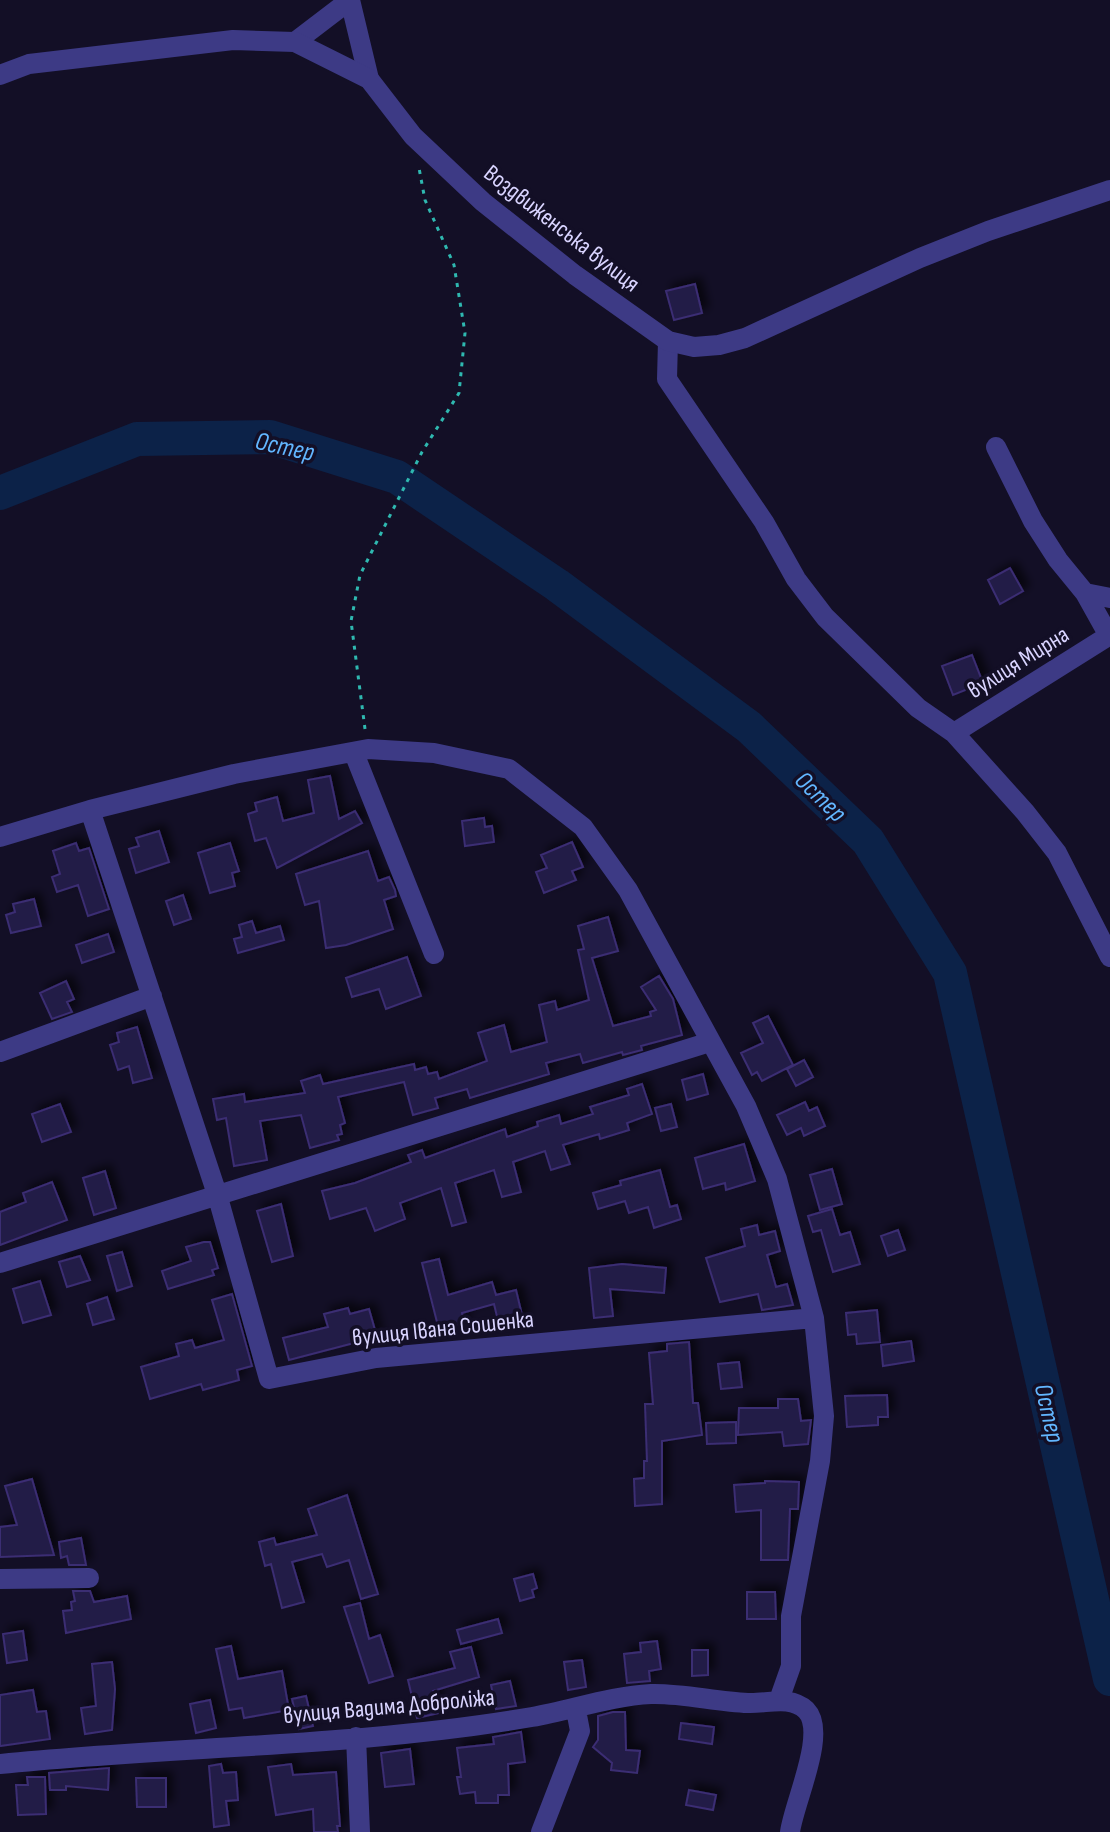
<svg xmlns="http://www.w3.org/2000/svg" width="1110" height="1832" font-family="'Sofia Sans Condensed',sans-serif">
<defs>
<filter id="shadow"><feDropShadow dx="6" dy="-6" stdDeviation="4" flood-color="#0009"/></filter>
</defs>
<rect width="100%" height="100%" fill="#130f26"/>
<g fill="none" stroke-linecap="round" stroke-linejoin="round">
<path stroke="#0c2248" stroke-width="34" d="M0 493 137 439 270 437 397 477 557 585 749 727 868 841 950 973 1110 1679"/>
</g>
<path fill="#241b47" stroke="#3b2d73" stroke-width="2" filter="url(#shadow)" d="M695 284 702 313 674 320 666 291Z
M1010 568 1023 591 1000 604 988 580Z
M972 655 983 683 953 695 942 666Z
M330 776 339 819 355 811 362 823 277 868 266 838 255 841 248 814 257 811 255 803 277 797 283 821 314 813 308 780Z
M484 818 485 827 492 826 494 842 465 846 462 821Z
M159 831 169 862 136 873 129 849 139 846 136 838Z
M572 842 583 867 572 871 576 880 544 893 536 872 547 868 541 855Z
M76 843 79 851 89 848 109 909 88 916 78 885 57 892 52 877 60 874 53 851Z
M230 843 239 871 232 873 235 886 210 893 198 853Z
M368 851 378 881 389 877 395 890 396 896 384 900 393 929 346 945 326 948 319 901 305 905 296 874Z
M183 895 191 919 174 925 166 901Z
M34 899 41 926 11 933 6 915 15 912 13 904Z
M608 917 618 951 592 958 613 1026 651 1016 650 1012 656 1010 641 987 659 976 673 999 682 1035 641 1046 642 1050 623 1055 622 1052 583 1063 580 1054 546 1063 549 1074 470 1098 467 1089 435 1098 438 1108 413 1115 404 1082 338 1097 345 1123 340 1125 342 1134 337 1135 339 1140 310 1148 301 1115 260 1121 267 1160 234 1166 226 1118 217 1120 213 1099 244 1094 245 1102 305 1093 301 1081 320 1075 323 1084 414 1064 415 1070 426 1067 428 1074 437 1072 439 1079 487 1061 478 1033 504 1025 511 1052 547 1042 539 1005 555 1001 557 1010 589 1000 578 950 584 949 578 926Z
M252 921 256 933 280 926 284 940 238 953 234 939 242 937 239 925Z
M108 934 114 952 82 963 76 945Z
M407 957 421 996 386 1009 379 989 352 997 346 978Z
M66 981 74 999 67 1002 72 1012 52 1019 40 993Z
M768 1016 793 1065 762 1081 757 1072 752 1075 741 1053 763 1043 753 1023Z
M137 1027 152 1078 133 1083 129 1066 118 1070 110 1045 119 1042 117 1033Z
M804 1060 813 1077 796 1086 787 1069Z
M703 1074 708 1094 687 1100 682 1080Z
M642 1084 652 1114 627 1123 629 1130 600 1139 599 1134 563 1145 570 1164 551 1170 545 1151 513 1162 521 1192 502 1197 494 1170 455 1183 466 1222 452 1226 441 1188 400 1203 405 1219 375 1231 366 1208 330 1219 322 1191 355 1183 411 1162 408 1155 422 1150 425 1158 505 1129 507 1137 538 1126 537 1122 559 1115 561 1124 593 1114 590 1107 629 1095 627 1089Z
M805 1102 809 1111 817 1107 825 1126 804 1136 801 1128 787 1135 777 1115Z
M60 1104 71 1132 42 1142 32 1114Z
M671 1104 677 1127 661 1131 655 1108Z
M744 1144 755 1181 726 1190 725 1183 703 1189 695 1158Z
M832 1169 842 1204 820 1210 810 1175Z
M660 1170 670 1207 677 1205 681 1219 654 1228 648 1207 629 1213 625 1201 598 1209 593 1193 621 1185 620 1181Z
M105 1171 116 1208 94 1215 83 1178Z
M52 1182 67 1220 0 1245V1212L26 1202 23 1193Z
M281 1204 293 1256 272 1262 257 1211Z
M832 1209 840 1235 850 1232 860 1264 833 1272 821 1230 813 1232 808 1216Z
M757 1225 759 1235 775 1231 780 1251 767 1255 776 1287 787 1284 793 1305 762 1310 758 1294 720 1302 706 1258 745 1246 741 1229Z
M898 1230 905 1250 888 1256 881 1236Z
M204 1242H210L218 1268 212 1270 214 1275 168 1289 162 1271 191 1261 186 1247Z
M122 1252 132 1286 117 1291 107 1256Z
M80 1256 90 1280 67 1287 59 1262Z
M439 1259 448 1295 492 1282 496 1295 516 1290 523 1319 499 1325 494 1304 462 1313 464 1323 439 1330 422 1263Z
M622 1264 666 1268 664 1293 610 1289 613 1316 594 1318 589 1268Z
M40 1281 51 1315 23 1323 13 1289Z
M232 1294 252 1366 237 1370 239 1380 203 1390 201 1384 150 1399 141 1367 179 1356 176 1344 192 1340 195 1348 224 1340 212 1300Z
M107 1297 114 1319 93 1325 87 1304Z
M348 1308 350 1314 369 1309 377 1337 289 1360 283 1338 328 1327 324 1314Z
M877 1310 880 1342 857 1344 856 1334 848 1335 846 1313Z
M911 1341 914 1361 883 1366 881 1345Z
M689 1342 693 1403H698L702 1435 662 1441V1504L635 1506 634 1479 644 1478V1461H647L645 1404H653L649 1353 667 1351V1344Z
M739 1362 742 1387 721 1389 718 1364Z
M887 1395 888 1417H878V1425L847 1427 845 1396Z
M778 1399H798L801 1421 811 1420 808 1444 784 1446 782 1432 738 1435 739 1408H778Z
M736 1422V1443L707 1444 706 1423Z
M32 1479 54 1555 0 1557V1527L17 1525 5 1486Z
M765 1481 799 1482 798 1509H790L788 1560H761V1510L736 1512 734 1485 765 1483Z
M347 1495 378 1594 361 1599 349 1560 327 1567 322 1554 292 1562 304 1602 282 1608 271 1564 265 1566 259 1542 274 1538 276 1545 317 1535 308 1509Z
M81 1538 86 1565H69L67 1556 61 1558 59 1542Z
M533 1574 537 1588 532 1590 534 1597 520 1601 514 1579Z
M73 1591H90L94 1602 127 1596 131 1619 66 1633 63 1611 72 1610 71 1602 75 1601Z
M747 1592H775L776 1619H747Z
M360 1603 369 1639 380 1635 393 1676 369 1683 344 1607Z
M498 1619 502 1633 461 1644 457 1630Z
M23 1631 27 1660 7 1663 3 1634Z
M657 1641 661 1669 649 1671 650 1681 627 1683 624 1654 641 1652 640 1643Z
M231 1646 238 1679 282 1671 289 1710 244 1718 242 1708 229 1710 216 1649Z
M471 1647 479 1677 433 1691 439 1713 417 1718 408 1680 455 1668 450 1652Z
M692 1650H708V1675L692 1676Z
M582 1660 586 1687 568 1690 564 1662Z
M112 1662 115 1689 112 1730 85 1734 81 1708 96 1706 92 1664Z
M510 1681 516 1706 496 1709 491 1685Z
M33 1690 37 1712 46 1711 50 1739 0 1746V1695Z
M306 1696 313 1726 299 1729 292 1699Z
M210 1700 216 1728 196 1733 190 1704Z
M613 1712H625L626 1750 640 1751 637 1773 611 1770 612 1763 593 1747 598 1740V1716Z
M681 1723 714 1727 712 1744 679 1739Z
M521 1732 525 1762 508 1764 509 1795H498V1803H476L475 1792 460 1794 457 1777H461L457 1748 494 1744 493 1737Z
M410 1749 414 1784 385 1787 381 1753Z
M221 1764 223 1773 236 1772 238 1800 226 1801 229 1825 214 1827 209 1766Z
M291 1764 293 1775 336 1772 340 1826H337L338 1832H314L313 1809 276 1815 268 1767Z
M109 1768 108 1790 66 1786V1790H50L49 1773Z
M27 1777H45L46 1814 18 1815 16 1785H28Z
M136 1778H166V1807H137Z
M689 1790 716 1795 713 1810 686 1805Z"/>
<g fill="none" stroke-linecap="round" stroke-linejoin="round">
<path stroke="#2fb8b0" stroke-width="3" stroke-dasharray="4 6" stroke-linecap="butt" d="M365 729 351 621 360 575 422 452 459 393 465 333 454 265 425 200 419 168"/>
<path stroke="#3d3a85" stroke-width="20" d="M295 42 350 0 369 79
M668 341 667 379 764 522 796 579 825 617 918 708 954 733 1025 812 1057 853 1110 957
M996 447 1033 521 1058 560 1085 593 1110 598
M1085 593 1109 636
M954 733 1110 635
M354 753 434 954
M90 810 217 1194 269 1379 376 1358 814 1318
M0 837 90 810 234 774 368 749 434 753 509 769 583 827 628 890 746 1106 777 1179 814 1318 824 1416 820 1461 791 1616V1666L779 1700
M0 1052 152 996
M0 1263 710 1042
M0 1579 89 1578
M356 1737 360 1832
M0 1764C177 1746 357 1747 532 1717 572 1710 611 1696 651 1694 683 1693 716 1702 748 1703 767 1704 790 1695 806 1710 828 1732 794 1802 790 1832
M541 1832 580 1731 576 1710"/>
<path stroke="#3d3a85" stroke-width="20" d="M0 75 29 64 233 40 295 42 369 79 413 136 483 202 575 275 668 341 694 347 719 345 745 338 920 258 988 231 1110 190"/>
</g>
<g text-anchor="middle" stroke-width="7" stroke-linejoin="round" paint-order="stroke">
<g font-size="24" fill="#d9d4ff" stroke="#130f26">
<text transform="translate(562 228) rotate(38)" y="8">Воздвиженська вулиця</text>
<text transform="translate(1018 662) rotate(-32)" y="8">вулиця Мирна</text>
<text transform="translate(443 1328) rotate(-6)" y="8">вулиця Івана Сошенка</text>
<text transform="translate(389 1706) rotate(-5)" y="8">вулиця Вадима Доброліжа</text>
</g>
<g font-size="26" font-style="italic" fill="#62b6ff" stroke="#130f26">
<text transform="translate(285 446) rotate(12)" y="9">Остер</text>
<text transform="translate(821 796) rotate(44)" y="9">Остер</text>
<text transform="translate(1050 1413) rotate(77)" y="9">Остер</text>
</g>
</g>
</svg>
